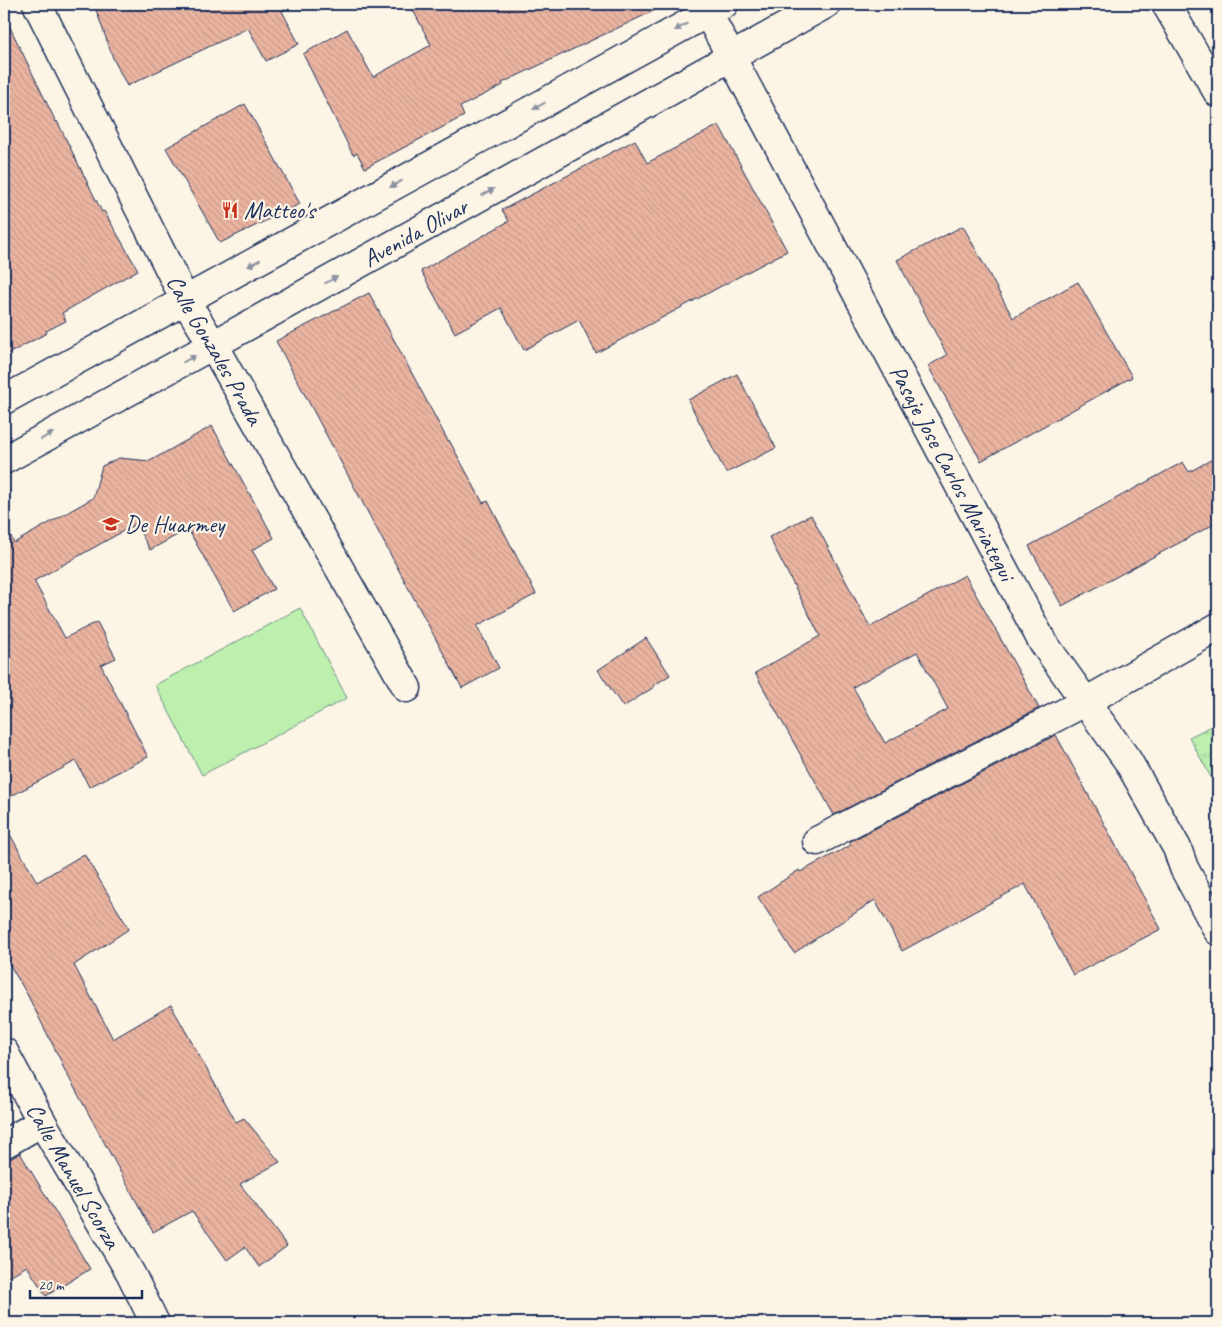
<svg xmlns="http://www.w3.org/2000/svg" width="1222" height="1327" font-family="Caveat,sans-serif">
<defs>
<pattern id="grass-tufts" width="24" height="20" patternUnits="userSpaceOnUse" patternTransform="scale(1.25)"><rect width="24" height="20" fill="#bdefae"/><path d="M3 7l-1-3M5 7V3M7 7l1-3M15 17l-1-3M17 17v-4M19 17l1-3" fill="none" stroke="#a2cd98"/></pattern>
<pattern id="building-back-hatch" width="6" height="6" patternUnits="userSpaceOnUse" patternTransform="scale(1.25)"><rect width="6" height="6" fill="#eab4a0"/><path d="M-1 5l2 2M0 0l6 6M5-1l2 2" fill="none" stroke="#c89b8c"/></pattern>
</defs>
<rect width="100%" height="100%" fill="#fcf5e5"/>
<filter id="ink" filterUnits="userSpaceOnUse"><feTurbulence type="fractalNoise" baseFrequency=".02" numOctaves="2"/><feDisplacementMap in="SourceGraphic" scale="10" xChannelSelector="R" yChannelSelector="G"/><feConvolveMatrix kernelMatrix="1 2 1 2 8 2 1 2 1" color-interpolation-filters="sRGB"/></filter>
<g filter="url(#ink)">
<path fill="url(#grass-tufts)" stroke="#6c8f86" d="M1218 723V790L1189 737Z"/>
<path fill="#bdefae" stroke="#6c8f86" d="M300 608 347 698 202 775 155 685Z"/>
<path fill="url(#building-back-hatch)" stroke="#1b2f5e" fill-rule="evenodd" d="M94 4H298L282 11 299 44 266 61 248 28 127 86 113 58Z
M410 4H668L502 83 503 85 460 107 464 116 365 168 357 153 353 155 303 54 347 29 373 77 431 45Z
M4 15 56 122 57 121 102 212 104 211 138 270 62 313 66 321 46 331 47 333 4 356Z
M245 104 300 204 220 243 166 148Z
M719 125 787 251 596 353 579 320 524 350 501 308 455 333 421 271 509 221 502 210 635 140 647 163Z
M963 226 1013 318 1078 282 1132 377 981 461 928 366 947 355 897 260Z
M369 293 448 441 449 440 483 503 488 501 536 594 477 626 499 668 462 688 276 341Z
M737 374 776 448 726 473 688 400Z
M212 426 274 538 252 550 274 589 234 611 188 529 150 550 136 524 34 581 65 638 97 622 116 658 101 665 148 757 89 787 76 761 4 800V522L14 543 93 498 102 466 119 458 150 461Z
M1218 456V522L1062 606 1029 546 1183 462 1189 472Z
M811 515 870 627 965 575 1039 708 834 815 755 673 820 636 769 537ZM917 652 948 709 885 743 853 687Z
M646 638 670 675 653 686 654 687 623 707 598 670Z
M1056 735 1161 929 1073 975 1025 884 902 951 875 900 794 953 758 897 799 870 800 872 851 845 849 842Z
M4 824 37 882 84 854 129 929 74 965 113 1039 171 1005 236 1122 244 1118 280 1162 240 1184 287 1246 259 1267 245 1247 227 1260 192 1211 153 1232 62 1065H63L27 994 4 955Z
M20 1153 90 1269 46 1296 27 1266 4 1279V1160L12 1158Z"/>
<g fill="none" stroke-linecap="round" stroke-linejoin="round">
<g stroke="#1b2f5e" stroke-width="31">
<g id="minor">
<path id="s1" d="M37 4 185 300 213 345 407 688"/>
<path id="s2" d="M703 4 1042 641 1128 761 1177 848 1184 868 1218 931"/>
<path d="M1166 4 1218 93"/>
<path d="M817 841 1085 702 1218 627"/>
<path id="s3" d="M4 1052 42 1122 131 1274 155 1323"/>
<path d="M4 1144 42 1122"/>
</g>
</g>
<g stroke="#1b2f5e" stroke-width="31">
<g id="tertiary">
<path d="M4 400 724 4"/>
<path id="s4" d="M4 460 213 345 826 4"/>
</g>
</g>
<use href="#minor" stroke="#fcf5e5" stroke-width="28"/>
<use href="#tertiary" stroke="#fcf5e5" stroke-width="28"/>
</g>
<defs><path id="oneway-solid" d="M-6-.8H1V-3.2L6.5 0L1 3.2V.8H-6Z" transform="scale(1.25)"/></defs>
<g fill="#8c92a2">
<use href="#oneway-solid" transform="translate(681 27) rotate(151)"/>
<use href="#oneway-solid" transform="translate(539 106) rotate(151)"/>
<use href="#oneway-solid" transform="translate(396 184) rotate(151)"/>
<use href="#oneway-solid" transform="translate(488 192) rotate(-29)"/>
<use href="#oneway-solid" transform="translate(254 263) rotate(151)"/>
<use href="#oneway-solid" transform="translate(331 280) rotate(-29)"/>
<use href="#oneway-solid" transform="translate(189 359) rotate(-29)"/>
<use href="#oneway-solid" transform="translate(47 436) rotate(-29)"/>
</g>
</g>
<defs>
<g id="restaurant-bare" transform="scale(1.35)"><path d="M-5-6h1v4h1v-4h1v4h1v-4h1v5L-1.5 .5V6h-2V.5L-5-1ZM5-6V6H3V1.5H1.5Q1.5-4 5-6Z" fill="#c8321e" stroke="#fcf5e5" stroke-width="2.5" paint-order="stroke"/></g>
<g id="school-bare" transform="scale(1.35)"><path d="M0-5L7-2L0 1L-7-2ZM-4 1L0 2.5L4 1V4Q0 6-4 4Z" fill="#c8321e" stroke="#fcf5e5" stroke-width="2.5" paint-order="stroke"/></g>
</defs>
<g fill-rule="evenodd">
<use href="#restaurant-bare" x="230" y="210"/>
<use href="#school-bare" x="111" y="524"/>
</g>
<g text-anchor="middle" stroke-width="4.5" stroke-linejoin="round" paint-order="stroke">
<g font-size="24" fill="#1b2f5e" stroke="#fcf5e5" text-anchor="start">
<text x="244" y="218">Matteo's</text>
<text x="125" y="532">De Huarmey</text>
</g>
<g font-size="24" fill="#1b2f5e" stroke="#fcf5e5">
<text dy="8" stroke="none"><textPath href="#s4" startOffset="470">Avenida Olivar</textPath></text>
<text dy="8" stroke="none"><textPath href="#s1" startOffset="389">Calle Gonzales Prada</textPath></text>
<text dy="8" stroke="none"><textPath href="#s2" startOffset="531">Pasaje Jose Carlos Mariatequi</textPath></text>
<text dy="8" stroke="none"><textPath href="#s3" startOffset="142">Calle Manuel Scorza</textPath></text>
</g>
</g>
<rect width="1222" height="1327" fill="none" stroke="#fcf5e5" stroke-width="20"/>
<rect x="10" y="10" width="1202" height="1307" fill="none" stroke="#1b2f5e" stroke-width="2" filter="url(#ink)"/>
<path d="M30 1290v8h112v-8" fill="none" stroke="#1b2f5e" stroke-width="2.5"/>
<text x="38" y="1290" font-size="15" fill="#1b2f5e" stroke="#fcf5e5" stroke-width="4" paint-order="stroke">20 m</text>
</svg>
